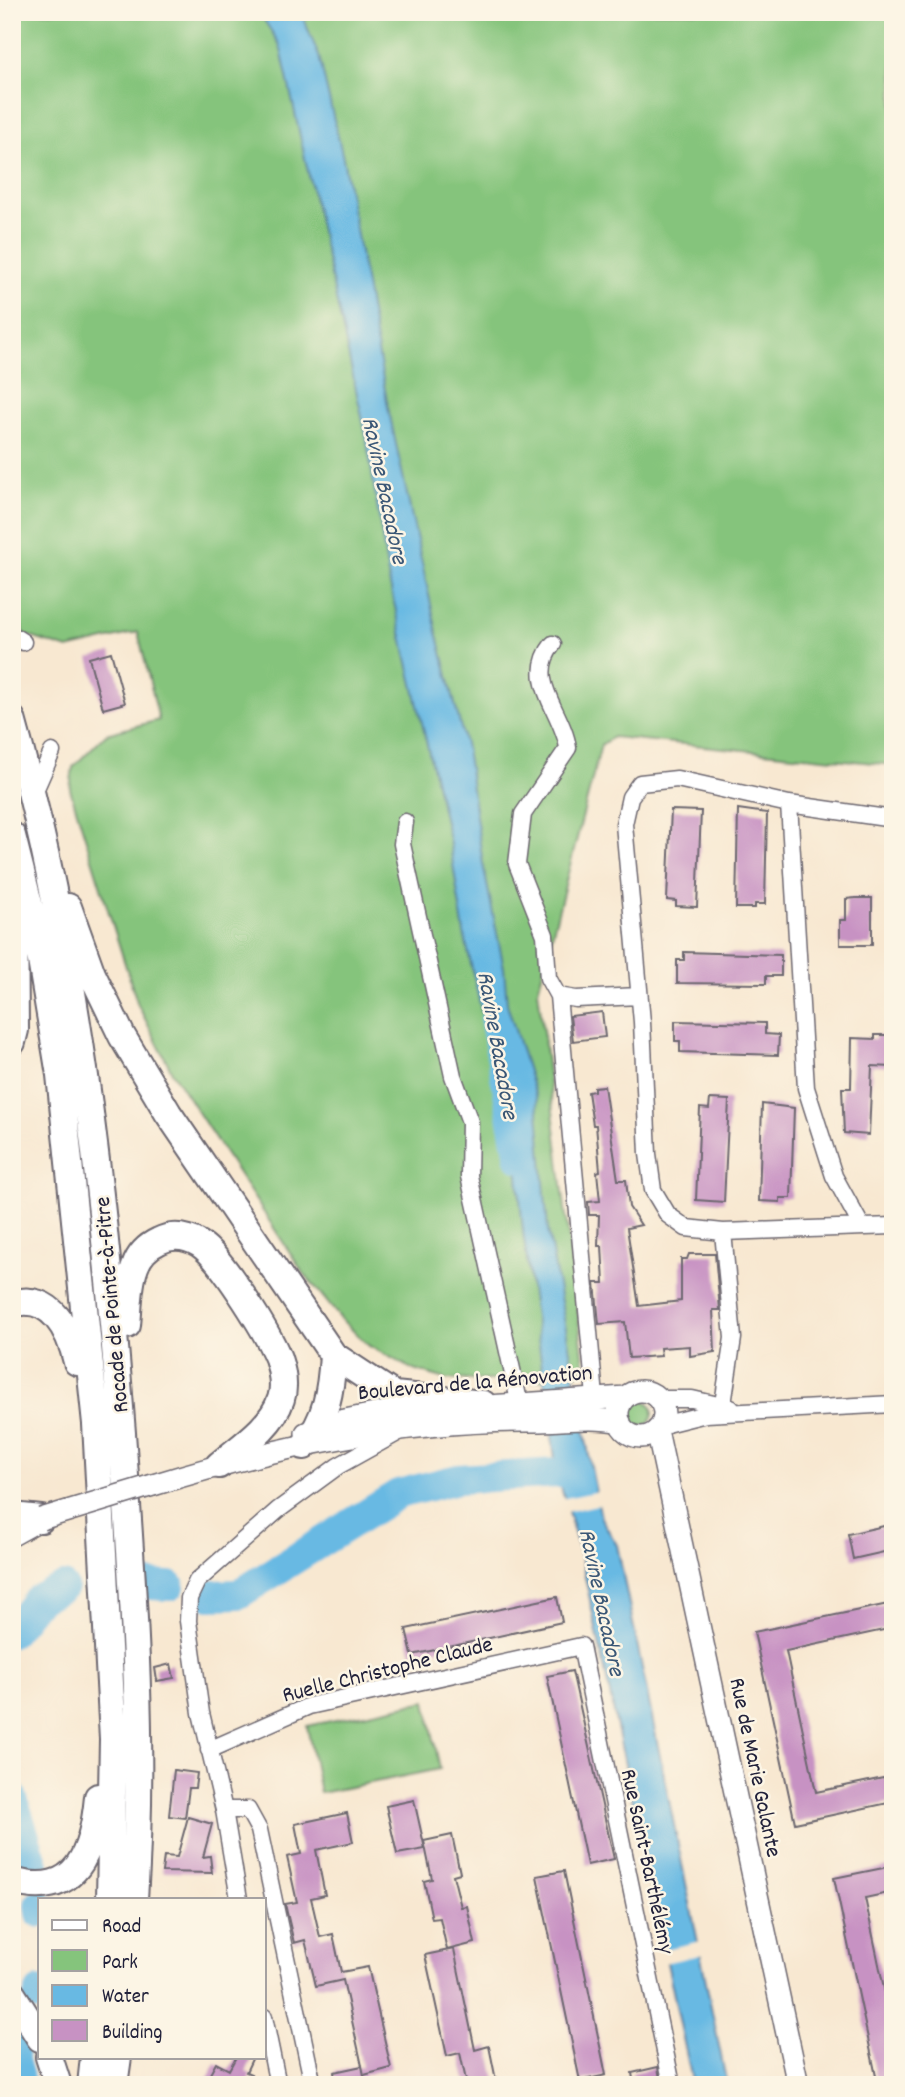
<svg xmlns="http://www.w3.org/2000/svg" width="905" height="2097" font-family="Dekko,sans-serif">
<rect width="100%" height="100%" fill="#fcf5e5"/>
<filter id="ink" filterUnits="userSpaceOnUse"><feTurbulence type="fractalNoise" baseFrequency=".0143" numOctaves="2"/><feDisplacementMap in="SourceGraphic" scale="14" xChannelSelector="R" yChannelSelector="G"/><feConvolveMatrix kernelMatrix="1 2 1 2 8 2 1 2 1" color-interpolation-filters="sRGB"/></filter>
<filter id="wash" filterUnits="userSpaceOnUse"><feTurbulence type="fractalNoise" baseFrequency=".00686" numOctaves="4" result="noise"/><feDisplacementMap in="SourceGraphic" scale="28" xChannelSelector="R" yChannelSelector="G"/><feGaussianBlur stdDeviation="1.57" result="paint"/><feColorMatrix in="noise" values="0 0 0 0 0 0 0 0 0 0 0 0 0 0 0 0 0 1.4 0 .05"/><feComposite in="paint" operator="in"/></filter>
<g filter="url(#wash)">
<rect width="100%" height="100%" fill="#f8e8d1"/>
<path fill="#85c47c" stroke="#54735c" stroke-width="2" d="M12 12H893V765L613 737 601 745 538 990 584 1362 581 1372 572 1376 527 1381 446 1379 414 1370 369 1346 341 1319 302 1271 173 1074 138 1005 70 789 73 767 106 734 159 720 138 632 68 649 25 635 12 606Z
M627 1413a13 13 0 1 1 26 0a13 13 0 1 1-26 0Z
M426 1701 440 1769 320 1793 307 1726Z"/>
<path fill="#68b9e3" stroke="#456e8f" stroke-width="2" d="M259 12H301L319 56 343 158 389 412 437 632 466 748 483 864 504 968 507 1004 537 1100 548 1230 593 1478 601 1518 617 1545 727 2085H693L580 1553 557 1473 523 1232 513 1120 502 1061 491 1054 464 933 449 839 389 581 366 435 280 45Z"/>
<path fill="#f8e8d1" d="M599 1491 602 1504 566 1512 561 1499Z
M701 1941 704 1954 664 1963 661 1950Z"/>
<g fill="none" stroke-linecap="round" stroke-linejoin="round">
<path stroke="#68b9e3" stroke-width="30" d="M495 1021 520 1158
M150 1585 170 1586
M210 1595 239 1594 398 1494 458 1479 574 1472
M12 1632 38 1599 63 1587
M12 1796 34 1865
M39 1905 40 1913
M38 1997 40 1992
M15 2026 14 2060 21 2085"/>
</g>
<g id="blocks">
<path fill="#c792c3" d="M111 652 125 703 103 709 89 658Z
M738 809 767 813 765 904H755V908H736Z
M671 810 701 811 697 907 676 906V901L667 900Z
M856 898H872V945H840V920H846V899Z
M684 952 781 955V976H766V984L677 983V960H684Z
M602 1012 605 1037 573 1041 570 1016Z
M675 1021 765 1023V1034L779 1035 778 1055 680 1052V1041H675Z
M875 1035H893V1067L872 1066 869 1135 844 1133 842 1088H851L852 1038 875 1039Z
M604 1086 618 1180H626L629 1207 641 1225 627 1228 639 1306 681 1301V1259H687L689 1254H715L720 1310H713L715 1352 690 1356V1346L660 1348 661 1356 629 1358 625 1322 599 1324 595 1283H604L602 1246H598L599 1215H589L588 1202 600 1201 597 1172 600 1171 596 1125H593L588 1092 594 1091V1087Z
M710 1099 729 1100 724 1202 696 1200 700 1108 709 1109Z
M762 1104 794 1108 791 1198H780V1202L759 1201Z
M893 1524V1550L853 1559 848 1534Z
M557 1597 562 1622 412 1655 406 1629Z
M893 1603V1628L786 1651 816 1792 893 1776V1802L795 1823 754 1632Z
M171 1664 174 1678 157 1681 155 1668Z
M572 1671 614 1859 587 1865 547 1676Z
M174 1770 197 1773 195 1788H189L185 1818 169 1816Z
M414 1800 425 1849 397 1854 386 1806Z
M347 1813 353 1842 316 1850 325 1895 311 1898 320 1937 333 1934 341 1972 368 1967 391 2068 364 2075 343 1980 316 1986 305 1940 294 1943 285 1904 297 1902 287 1857 301 1854 295 1824Z
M188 1817 212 1824 203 1857 210 1856 212 1873 162 1872 164 1856 177 1857Z
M452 1835 460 1873 453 1875 461 1907 467 1906 475 1943 447 1950 440 1918 432 1919 424 1881 432 1879 424 1841Z
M893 1866V1892L865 1898 893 2031V2077L877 2081 834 1878Z
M564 1871 606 2075 580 2081 537 1876Z
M454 1949 475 2050 489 2046 497 2085H467L460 2053 447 2056 425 1955Z
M236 2057H253L246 2072 251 2074 248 2080 257 2085H204L216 2063 229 2070Z
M362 2066 366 2085H336L334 2072Z
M658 2067 661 2085H634L632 2073Z"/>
</g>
</g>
<g filter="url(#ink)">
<use href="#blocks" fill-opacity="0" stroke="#6d6770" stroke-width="2"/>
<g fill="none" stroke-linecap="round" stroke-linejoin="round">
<g stroke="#6d6770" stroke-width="19">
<path id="minor" d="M12 635 23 642
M553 644C524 680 563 711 568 748L523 814 517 864 545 935 548 978 558 996 576 999 639 996
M33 795 52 752
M789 804 806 1088 834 1176 862 1227
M893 819 789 804 677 779 640 783 630 797 624 824 642 1022 648 1154 653 1190 668 1215 686 1228 723 1232 893 1226
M405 822 402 844 453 1076 470 1122 469 1176 519 1401
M558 996 595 1397
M659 1399H692L731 1408
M723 1404 733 1338 723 1232
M662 1425 706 1414 893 1404
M209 1750 309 1706 581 1646 672 2085
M224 1810H248L259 1830 313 2085
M239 1899 224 1810 201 1713 188 1621 189 1598 197 1581 278 1510 338 1466 399 1432
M264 2017 278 2085"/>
</g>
<g stroke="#6d6770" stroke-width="24">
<path id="secondary" d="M618 1414a23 23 0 1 1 46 0a23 23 0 1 1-46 0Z
M657 1430 798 2085
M306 1433 345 1420 380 1413 626 1397
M153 1485C278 1446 403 1420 535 1421 563 1421 592 1416 620 1422
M12 1535 41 1519"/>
</g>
<g stroke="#6d6770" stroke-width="30">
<path id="trunk" d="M12 719C77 952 104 1194 122 1433 133 1589 145 1743 134 1899
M12 836 37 936 60 1075 96 1424 113 1739 110 1899
M68 907 92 974 122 1036 168 1113 333 1355 394 1395 483 1404
M12 1042 15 1030 14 893
M12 1304C51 1291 70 1332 77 1362
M127 1325C129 1307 128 1285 135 1267 139 1255 148 1246 159 1241 174 1233 191 1237 204 1247 224 1263 268 1333 278 1358 282 1370 285 1387 281 1399 272 1427 240 1447 219 1465
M304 1446C327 1419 331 1389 333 1355
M12 1516 41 1519
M12 1881C78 1900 93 1850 98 1797
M12 1994 40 2038
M49 2057 58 2085
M91 2085 94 2057
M114 2085 118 2057"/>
</g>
<use href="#minor" stroke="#fff" stroke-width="16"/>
<use href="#secondary" stroke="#fff" stroke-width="21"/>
<use href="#trunk" stroke="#fff" stroke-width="26"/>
<g stroke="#6d6770" stroke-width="24" stroke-linecap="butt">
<path id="secondary-bridge" d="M41 1519 153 1485"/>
</g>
<use href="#secondary-bridge" stroke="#fff" stroke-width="21"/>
</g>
</g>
<g text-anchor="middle" stroke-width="5" stroke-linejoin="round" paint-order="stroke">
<g font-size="23" fill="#22223b" stroke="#fcf5e5">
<text transform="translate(110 1305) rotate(-95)" y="8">Rocade de Pointe-à-Pitre</text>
<text transform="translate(475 1381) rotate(-5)" y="8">Boulevard de la Rénovation</text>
<text transform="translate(387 1668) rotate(-14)" y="8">Ruelle Christophe Claude</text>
<text transform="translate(757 1767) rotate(78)" y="8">Rue de Marie Galante</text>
<text transform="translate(649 1861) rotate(78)" y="8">Rue Saint-Barthélémy</text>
</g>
<g font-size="24" font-style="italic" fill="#3a5776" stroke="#fcf5e5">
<text transform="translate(386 490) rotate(78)" y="8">Ravine Bacadore</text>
<text transform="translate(499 1045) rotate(80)" y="8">Ravine Bacadore</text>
<text transform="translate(603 1602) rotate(78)" y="8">Ravine Bacadore</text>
</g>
</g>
<rect width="905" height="2097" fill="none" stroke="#fcf5e5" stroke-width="42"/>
<rect x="38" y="1898" width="228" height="161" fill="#fcf5e5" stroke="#a5a1a1" stroke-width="2"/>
<rect x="52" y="1920" width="35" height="10" fill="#ffffff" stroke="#a5a1a1" stroke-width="2"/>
<text x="102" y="1932" font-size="21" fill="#22223b">Road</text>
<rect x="52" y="1950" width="35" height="21" fill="#85c47c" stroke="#a5a1a1" stroke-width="2"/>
<text x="102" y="1968" font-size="21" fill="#22223b">Park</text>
<rect x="52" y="1985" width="35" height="21" fill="#68b9e3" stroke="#a5a1a1" stroke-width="2"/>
<text x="102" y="2002" font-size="21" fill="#22223b">Water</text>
<rect x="52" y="2020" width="35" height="21" fill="#c792c3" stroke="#a5a1a1" stroke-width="2"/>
<text x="102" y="2038" font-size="21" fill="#22223b">Building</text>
</svg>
